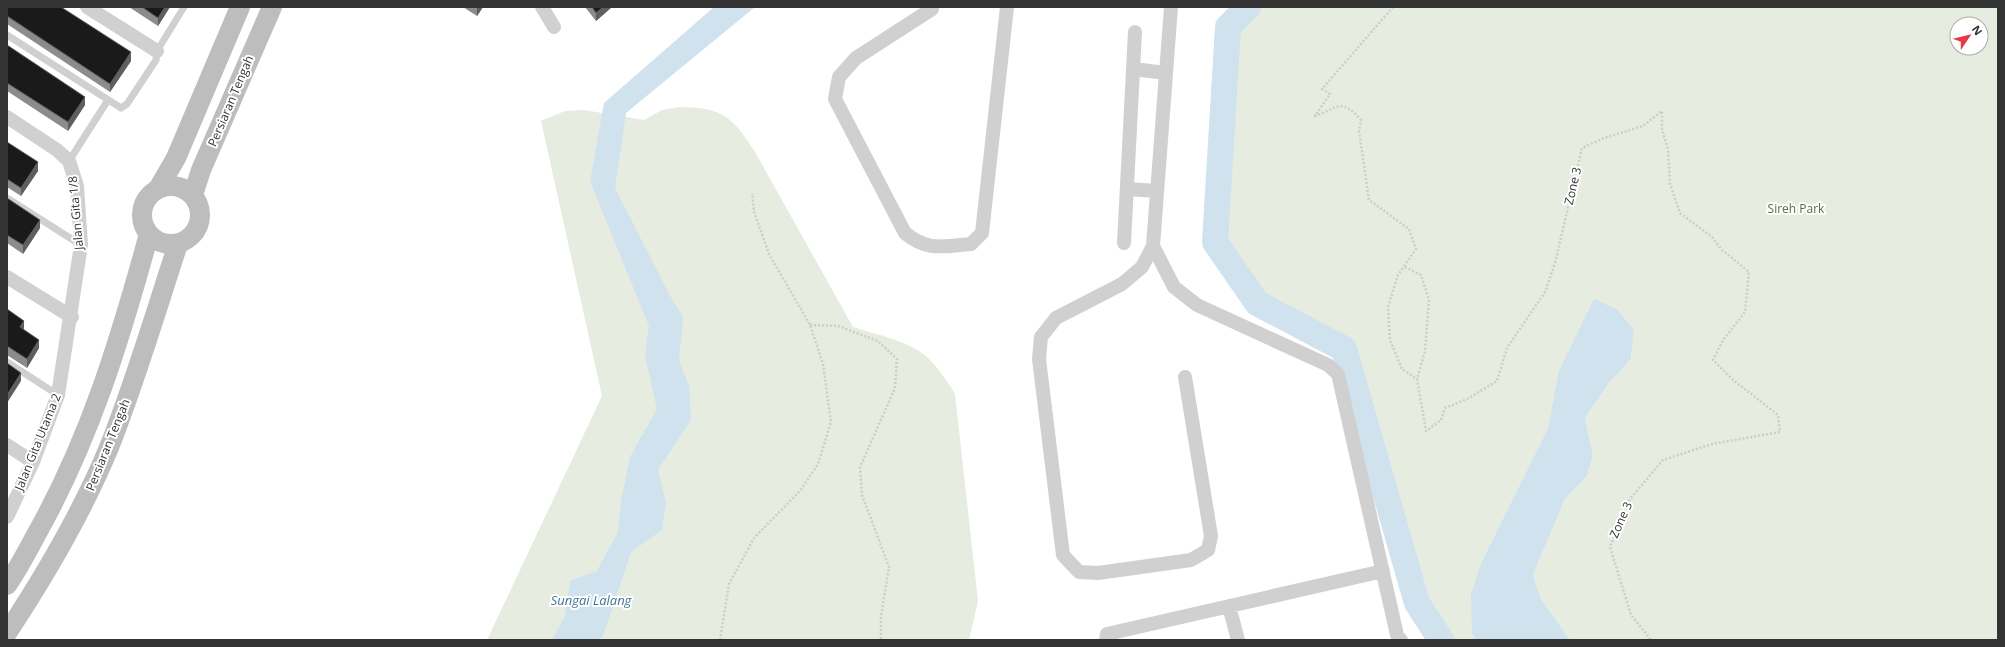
<svg xmlns="http://www.w3.org/2000/svg" width="2005" height="647" font-family="'Open Sans',sans-serif">
<rect width="100%" height="100%" fill="#fff"/>
<path fill="#e6ecdf" fill-rule="evenodd" d="M1248 7H1998V640H1570L1541 599 1533 575 1565 499 1587 476 1593 455 1585 418 1608 384 1631 359 1634 330 1618 310 1558 373 1548 428 1482 561 1472 634 1475 640H1441L1417 603 1344 349 1257 303 1215 242 1228 27ZM1957 24H1981V48H1957Z
M680 107C725 108 732 117 755 152L853 327C875 334 900 339 919 351 934 361 946 379 955 394L978 601 969 640H487L602 396 541 121 565 111 584 110 644 120 662 110Z"/>
<path fill="#cfe2ee" d="M714 7H755L626 113 615 188 669 294 683 317 679 361 689 386 691 420 658 470 666 502 662 530 631 552 603 636 598 640H552L565 616 570 581 597 571 618 532 621 501 630 457 657 409 645 355 649 326 590 181 604 103Z
M1594 299 1618 310 1634 330 1631 359 1608 384 1585 418 1593 455 1587 476 1565 499 1533 575 1541 599 1570 640H1475L1472 634 1471 594 1482 561 1548 428 1558 373Z"/>
<g fill="none" stroke-linecap="round" stroke-linejoin="round">
<path stroke="#cfe2ee" stroke-width="26" d="M1248 7 1228 27 1215 242 1257 303 1344 349 1417 603 1441 640"/>
<path stroke="#cdcdcd" stroke-width="2.5" stroke-dasharray="2 2" stroke-linecap="butt" d="M1393 7 1322 89 1330 94 1315 116C1339 107 1342 98 1361 120L1359 131 1369 200 1409 229 1416 249 1398 275 1388 307 1390 340 1402 369 1417 379 1426 431 1441 420 1445 408 1467 399 1497 381 1507 348 1545 292 1555 263 1582 148 1604 138 1643 126 1662 111V130L1668 149 1670 184 1680 213 1712 237 1722 250 1749 272 1745 312 1723 340 1713 360 1732 379 1778 415 1780 432 1712 444 1663 460 1630 499 1610 547 1631 615 1651 640
M1405 267 1421 275 1429 300 1425 351 1417 379
M810 325 838 326 878 341 897 359 895 388 860 467 862 495 889 567 881 616V640
M720 640 729 584 754 538 800 491 818 464 831 422 823 364 810 325 769 254 754 212 752 193"/>
<path stroke="#d0d0d0" stroke-width="7" d="M7 35 121 108 127 104 156 60 157 51 184 7
M69 161 108 100
M7 198 81 245
M7 362 58 395"/>
<path stroke="#d0d0d0" stroke-width="14" d="M87 7 157 51
M542 7 554 27
M1171 7 1153 246 1142 267 1122 284 1056 318 1041 337 1039 359 1063 555 1079 572 1098 573 1191 560 1208 550 1211 536 1185 377
M932 9 856 58 839 77 835 99 905 233C928 252 944 246 971 244L982 233 1007 7
M1133 69 1166 73
M7 117 57 150 69 161 77 186 81 245 58 395 33 462 7 517
M1127 189 1157 191
M1124 243 1135 32
M1153 246 1174 287 1197 305 1328 365 1338 374 1397 635 1401 640
M7 277 72 317
M7 445 33 462
M1229 606 1238 640
M1106 640 1107 634 1383 571"/>
<path stroke="#bdbdbd" stroke-width="20" d="M142 215a29 29 0 1 1 58 0a29 29 0 1 1-58 0Z
M158 189 176 158 240 7
M193 195 201 170 272 7
M7 585C18 569 27 552 36 535 90 439 120 340 149 234
M7 633C46 574 83 511 110 445 136 379 156 311 178 244"/>
</g>
<path fill="#8c8c8c" d="M7 7 131 61 110 92 7 24Z
M129 7H170L158 26Z
M463 7H483L477 16Z
M585 7H612L596 21Z
M7 45 85 105 68 131 7 91Z
M7 142 38 171 21 196 7 187Z
M7 198 40 228 23 254 7 243Z
M7 309 24 329V330L39 348 27 368 7 355Z"/>
<path fill="#5f5f5f" d="M165 7H170L158 26V18Z
M478 7H483L477 16V8Z
M603 7H612L596 21V13Z
M131 52V61L110 92V84Z
M85 97V105L68 131V122Z
M38 162V171L21 196V188Z
M40 220V228L23 254V245Z
M24 321V329L20 336V327Z
M39 340V348L27 368V359Z
M21 373V381L7 403V395Z"/>
<path fill="#1a1a1a" stroke="#5f5f5f" d="M7 7H61L131 52 110 84 7 16Z
M142 7H165L158 18Z
M592 7H603L596 13Z
M7 45 85 97 68 122 7 83Z
M7 142 38 162 21 188 7 179Z
M7 198 40 220 23 245 7 235Z
M7 309 24 321 20 327 39 340 27 359 7 346Z
M7 363 21 373 7 395Z"/>
<g text-anchor="middle" stroke-width="4" stroke-linejoin="round" paint-order="stroke">
<g font-size="12" fill="#333" stroke="#fff">
<text transform="translate(231 101) rotate(-67)" y="4">Persiaran Tengah</text>
<text transform="translate(1573 186) rotate(-77)" y="4">Zone 3</text>
<text transform="translate(76 213) rotate(-95)" y="4">Jalan Gita 1/8</text>
<text transform="translate(38 442) rotate(-68)" y="4">Jalan Gita Utama 2</text>
<text transform="translate(108 445) rotate(-68)" y="4">Persiaran Tengah</text>
<text transform="translate(1621 520) rotate(-66)" y="4">Zone 3</text>
</g>
<g font-size="12" fill="#56703f" stroke="#fff">
<text x="1796" y="213">Sireh Park</text>
</g>
<g font-size="13" font-style="italic" fill="#3f7597" stroke="#fff">
<text x="591" y="605">Sungai Lalang</text>
</g>
</g>
<rect width="2005" height="647" fill="none" stroke="#333333" stroke-width="16"/>
<g transform="translate(1969 36) rotate(55)"><circle r="19" fill="#ffffff" stroke="#adadad"/>
<path d="M0-3L7 15L0 10L-7 15Z" fill="#e63946"/>
<text y="-6" font-size="11" font-weight="bold" text-anchor="middle" fill="#333333">N</text>
</g>
</svg>
